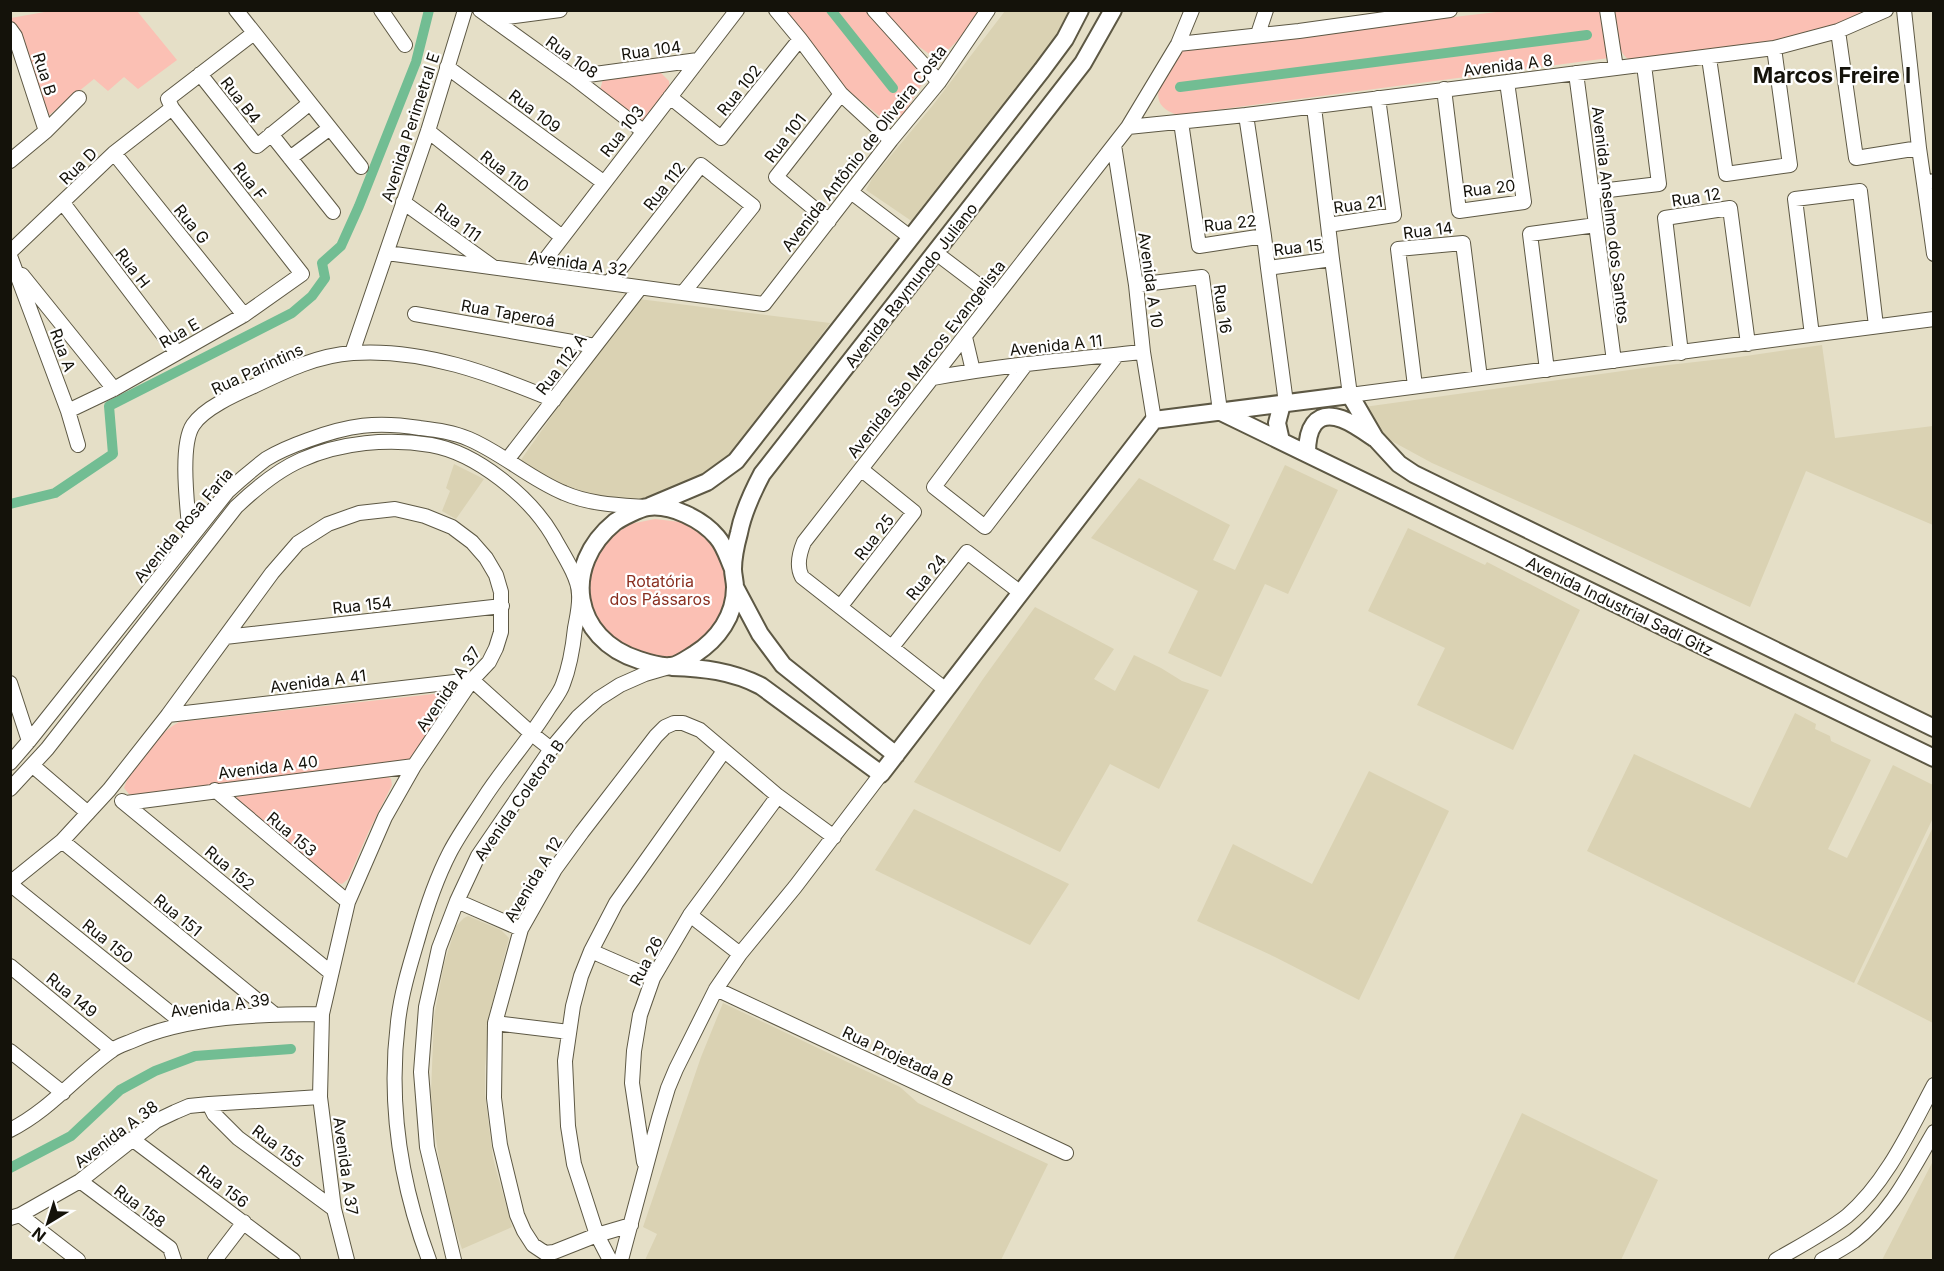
<svg xmlns="http://www.w3.org/2000/svg" width="1944" height="1271" font-family="Inter,sans-serif">
<rect width="100%" height="100%" fill="#e5dfc7"/>
<path fill="#dad2b3" d="M1005 11H1074L1061 36 913 222 866 190 873 177 933 105Z
M639 299 830 323 738 448 721 465 676 490 642 498 615 501 581 496 518 464 578 379Z
M1822 345 1835 438 1933 426V525L1806 471 1750 607 1581 529 1432 463 1375 432 1364 407 1651 367 1739 357Z
M454 464 484 479 456 519 442 511 450 491 446 488Z
M1285 465 1338 490 1288 594 1265 584 1221 677 1168 653 1198 591 1091 538 1139 478 1230 525 1213 560 1235 570Z
M1408 528 1485 565 1487 562 1580 610 1513 750 1417 705 1445 648 1368 611Z
M1035 607 1114 649 1094 679 1115 691 1134 655 1161 668 1182 681 1209 690 1159 789 1110 764 1060 852 914 782 983 679Z
M1795 713 1816 724 1815 729 1830 736 1831 741 1871 760 1828 849 1847 858 1893 765 1933 785V818L1854 983 1587 851 1634 754 1750 808Z
M1369 771 1449 811 1359 1000 1275 957 1197 921 1233 844 1312 884Z
M914 809 1069 884 1030 945 875 870Z
M1933 827 1934 1023H1933L1857 984Z
M468 916 501 930 509 938 490 1012 485 1067V1094L493 1158 512 1227 462 1249 452 1219 441 1172 433 1119 431 1092 434 1017 444 964 456 926 464 918Z
M723 1003 900 1087 918 1103 1048 1164 1001 1260H645L657 1234 643 1227 701 1057Z
M1522 1113 1658 1180 1621 1260H1453Z
M1933 1161V1260H1882Z"/>
<path fill="#fbc0b4" d="M50 11H137L177 60 138 89 124 77 108 91 94 79 48 116 11 18Z
M785 11H867L893 43 919 69 922 84 902 117 882 118 845 88Z
M884 11H979C965 30 957 47 935 58L901 34Z
M1505 11H1601L1609 58 1178 115C1138 103 1169 71 1182 49Z
M1615 11H1870C1796 46 1709 51 1628 59 1614 48 1616 27 1615 11Z
M660 72 669 81 670 89 642 123 600 90 603 79Z
M655 519 680 522 692 526 703 533 720 552 731 588 716 636 668 662 609 642 601 632 588 596 590 571 601 548 609 538 630 524Z
M443 693 451 700 413 759 407 761 139 796 129 794 124 788 127 780C142 760 156 734 179 722Z
M386 775 391 779 392 785 368 833 348 879 342 884 335 882 235 800 238 795Z"/>
<g fill="none" stroke-linecap="round" stroke-linejoin="round">
<path stroke="#72bd93" stroke-width="10" d="M831 10 893 88
M1180 87 1587 35
M10 504 55 493 113 454 109 406 292 313 312 296 325 278 322 263 341 246 359 206 416 62 429 10
M10 1168 71 1136 120 1090 155 1071 195 1056 291 1049"/>
<g stroke="#5d5844" stroke-width="16">
<path id="minor" d="M236 10 361 167
M381 10 405 45
M480 10 573 77 643 131
M776 10 800 39 841 94 891 140
M874 10 939 82
M1607 10 1616 68
M492 19 560 10
M10 29 15 36 46 131
M1838 31 1856 158 1919 148 1904 10
M1258 34 1266 10
M1178 44 1299 31 1450 10
M1709 58 1726 174 1790 165 1774 48
M447 67 603 182
M1576 73 1614 361
M200 74 257 146 310 103
M573 77 698 60
M1444 89 1459 211 1524 202 1507 82
M670 97 721 138 800 39
M1314 107 1328 225 1394 215 1378 98
M1181 122 1199 246 1264 236 1246 115
M1128 127 1246 115 1774 48 1838 31 1886 10
M428 131 562 237
M271 134 333 212
M1114 145 1136 285 1143 352 1154 420
M1919 148 1924 183
M114 153 244 315
M290 158 330 128
M10 161 46 131 79 98
M1934 181 1924 183 1934 254
M851 192 910 237
M1592 192 1659 184 1644 65
M403 202 493 267
M63 203 177 353
M829 221 776 177 841 94
M1328 225 1332 259
M1264 236 1268 268
M10 252 114 153 172 108
M387 253 764 304 891 140 939 82 988 10
M936 253 994 297
M10 256 68 411 78 445
M535 273 737 10
M22 275 114 389
M609 283 701 165 753 206 683 293
M1136 285 1202 277 1220 411
M415 314 595 346
M1812 335 1795 199 1860 191 1876 326
M965 337 973 371
M352 353 428 131 465 10
M1681 353 1665 218 1730 208 1748 344
M1026 364 934 487 985 527 1117 355
M1547 370 1530 234 1596 225
M933 378C1003 365 1073 359 1143 352
M1415 386 1398 249 1463 243 1480 378
M1286 403 1268 268 1332 259 1350 395 1934 319
M68 411 114 389 244 315 302 274 172 108 168 99 254 33
M507 460 640 288
M190 537C188 511 179 446 193 425 204 408 236 394 254 386 285 371 318 355 353 353 423 348 491 374 554 400
M840 607 914 512 862 470
M225 637 502 606
M892 647 967 552 1021 593
M10 683 29 741
M946 690 802 577C796 566 799 554 804 542L1128 127 1178 44 1192 10
M168 715 472 680 532 734 551 749
M10 763 29 741 228 491C240 480 253 469 266 459 279 451 294 445 308 440 349 425 376 421 420 428 436 430 453 432 469 439 502 453 530 479 564 493 589 504 617 505 645 507
M33 766 88 813
M10 789 47 749 236 507C255 489 276 471 301 460 341 442 389 438 431 445 477 453 530 497 553 536 561 551 579 577 579 594 580 605 577 617 575 628 573 647 570 666 563 684 560 693 553 701 548 709 529 740 504 767 484 798 473 815 460 833 450 852 436 879 426 909 418 938 410 965 401 994 398 1022 388 1103 401 1185 429 1260
M215 790 348 902
M122 801 330 972
M126 803 414 766
M62 841 274 1014
M10 883 62 841 109 790 168 715 272 573 298 543 328 524 359 513 395 509 425 516 452 527 472 542 486 558 496 575 501 592V632L496 648 489 662 472 680 414 766 385 817 348 902 322 1014 320 1097 334 1209 347 1260
M10 884 184 1024
M457 901 521 929
M690 915 740 954
M591 951 653 978
M10 966 112 1050
M716 989 1066 1153
M495 1023 569 1032
M10 1051 63 1093
M209 1104 214 1114 238 1138 334 1209
M10 1130C50 1110 76 1076 111 1051 117 1046 125 1044 132 1041 188 1016 261 1014 322 1014
M132 1139 293 1260
M644 1162 632 1083 634 1051 640 1015 653 978 690 915 778 796
M80 1181 170 1248 174 1260
M20 1215 78 1260
M10 1218 20 1215 80 1181 156 1121 175 1112 189 1106 209 1104 320 1097
M631 1225 597 1235 554 1252 545 1253 533 1245 524 1231 517 1215 500 1145 494 1098 495 1023 521 929 555 869 582 832 656 736 665 727 674 723H683L700 730 778 796 834 837
M215 1260 244 1222
M454 1260 427 1147 421 1072 426 1007 439 948 457 901 478 856 551 749 578 717 598 699 620 685 645 674 669 667
M610 1260 597 1235 574 1164 568 1126 565 1061 573 1006 581 976 591 951 616 903 724 751
M621 1260 659 1118 668 1088 676 1069 716 989 740 954 795 887 881 774
M1776 1260C1800 1246 1825 1233 1847 1216 1886 1183 1910 1130 1934 1085
M1822 1260C1833 1254 1844 1248 1854 1241 1891 1213 1911 1171 1934 1132"/>
</g>
<g stroke="#5d5844" stroke-width="20">
<path id="major" d="M1221 412 1934 758
M1281 441 1277 423 1282 404
M1307 453C1307 431 1314 409 1342 419 1353 423 1364 431 1374 438
M650 506 707 482 736 461 1042 70 1065 39 1080 10
M733 569C728 558 725 546 717 537 702 519 671 504 648 507 640 508 621 518 615 522 561 566 572 639 639 660 648 663 661 667 670 666 678 666 688 658 695 654 718 639 735 616 735 587 735 581 733 575 733 569 733 558 736 544 739 533 743 512 752 493 762 474L1055 99 1083 63 1113 10
M735 587 760 634 783 665 896 755
M672 667C703 668 732 671 761 686L881 774 1154 420 1350 395 1375 438 1399 464 1414 474 1934 728"/>
</g>
<use href="#minor" stroke="#fff" stroke-width="14"/>
<use href="#major" stroke="#fff" stroke-width="16"/>
</g>
<g text-anchor="middle" stroke-width="4.5" stroke-linejoin="round" paint-order="stroke">
<g font-size="16" fill="#14120a" stroke="#fff">
<text transform="translate(651 50) rotate(-8)" y="6">Rua 104</text>
<text transform="translate(572 57) rotate(36)" y="6">Rua 108</text>
<text transform="translate(1508 65) rotate(-7)" y="6">Avenida A 8</text>
<text transform="translate(45 74) rotate(72)" y="6">Rua B</text>
<text transform="translate(739 90) rotate(-51)" y="6">Rua 102</text>
<text transform="translate(241 100) rotate(52)" y="6">Rua B4</text>
<text transform="translate(535 111) rotate(37)" y="6">Rua 109</text>
<text transform="translate(410 127) rotate(-72)" y="6">Avenida Perimetral E</text>
<text transform="translate(622 131) rotate(-52)" y="6">Rua 103</text>
<text transform="translate(785 138) rotate(-52)" y="6">Rua 101</text>
<text transform="translate(864 148) rotate(-52)" y="6">Avenida Antônio de Oliveira Costa</text>
<text transform="translate(78 166) rotate(-44)" y="6">Rua D</text>
<text transform="translate(505 171) rotate(38)" y="6">Rua 110</text>
<text transform="translate(250 181) rotate(52)" y="6">Rua F</text>
<text transform="translate(664 186) rotate(-52)" y="6">Rua 112</text>
<text transform="translate(1489 188) rotate(-7)" y="6">Rua 20</text>
<text transform="translate(1696 197) rotate(-9)" y="6">Rua 12</text>
<text transform="translate(1358 204) rotate(-8)" y="6">Rua 21</text>
<text transform="translate(1611 215) rotate(83)" y="6">Avenida Anselmo dos Santos</text>
<text transform="translate(458 222) rotate(36)" y="6">Rua 111</text>
<text transform="translate(1230 223) rotate(-6)" y="6">Rua 22</text>
<text transform="translate(192 224) rotate(51)" y="6">Rua G</text>
<text transform="translate(1428 230) rotate(-7)" y="6">Rua 14</text>
<text transform="translate(1298 247) rotate(-7)" y="6">Rua 15</text>
<text transform="translate(578 263) rotate(8)" y="6">Avenida A 32</text>
<text transform="translate(133 268) rotate(52)" y="6">Rua H</text>
<text transform="translate(1151 280) rotate(82)" y="6">Avenida A 10</text>
<text transform="translate(911 285) rotate(-52)" y="6">Avenida Raymundo Juliano</text>
<text transform="translate(1223 309) rotate(82)" y="6">Rua 16</text>
<text transform="translate(508 313) rotate(10)" y="6">Rua Taperoá</text>
<text transform="translate(179 333) rotate(-30)" y="6">Rua E</text>
<text transform="translate(1056 345) rotate(-6)" y="6">Avenida A 11</text>
<text transform="translate(63 350) rotate(70)" y="6">Rua A</text>
<text transform="translate(926 359) rotate(-52)" y="6">Avenida São Marcos Evangelista</text>
<text transform="translate(561 364) rotate(-53)" y="6">Rua 112 A</text>
<text transform="translate(257 369) rotate(-25)" y="6">Rua Parintins</text>
<text transform="translate(183 525) rotate(-50)" y="6">Avenida Rosa Faria</text>
<text transform="translate(874 537) rotate(-52)" y="6">Rua 25</text>
<text transform="translate(926 577) rotate(-51)" y="6">Rua 24</text>
<text transform="translate(362 605) rotate(-6)" y="6">Rua 154</text>
<text transform="translate(1620 606) rotate(26)" y="6">Avenida Industrial Sadi Gitz</text>
<text transform="translate(318 681) rotate(-7)" y="6">Avenida A 41</text>
<text transform="translate(448 689) rotate(-55)" y="6">Avenida A 37</text>
<text transform="translate(268 767) rotate(-7)" y="6">Avenida A 40</text>
<text transform="translate(519 800) rotate(-55)" y="6">Avenida Coletora B</text>
<text transform="translate(292 834) rotate(40)" y="6">Rua 153</text>
<text transform="translate(230 868) rotate(40)" y="6">Rua 152</text>
<text transform="translate(533 879) rotate(-59)" y="6">Avenida A 12</text>
<text transform="translate(178 915) rotate(39)" y="6">Rua 151</text>
<text transform="translate(108 941) rotate(39)" y="6">Rua 150</text>
<text transform="translate(646 961) rotate(-63)" y="6">Rua 26</text>
<text transform="translate(72 995) rotate(39)" y="6">Rua 149</text>
<text transform="translate(220 1005) rotate(-7)" y="6">Avenida A 39</text>
<text transform="translate(898 1056) rotate(25)" y="6">Rua Projetada B</text>
<text transform="translate(116 1134) rotate(-37)" y="6">Avenida A 38</text>
<text transform="translate(278 1146) rotate(37)" y="6">Rua 155</text>
<text transform="translate(346 1166) rotate(82)" y="6">Avenida A 37</text>
<text transform="translate(223 1186) rotate(37)" y="6">Rua 156</text>
<text transform="translate(140 1206) rotate(37)" y="6">Rua 158</text>
</g>
<g font-size="16" fill="#8a2f20" stroke="#fff">
<text x="660" y="587">Rotatória<tspan x="660" dy="18">dos Pássaros</tspan></text>
</g>
<g font-size="22" font-weight="bold" fill="#14120a" stroke="#fff">
<text x="1832" y="83">Marcos Freire I</text>
</g>
</g>
<rect width="1944" height="1271" fill="none" stroke="#14120a" stroke-width="24"/>
<g transform="translate(48 1223) rotate(218)" stroke="#ffffff" stroke-width="4.5" paint-order="stroke">
<path d="M0-4.5L10 22L0 15L-10 22Z" fill="#14120a"/>
<text y="-9" font-size="16" font-weight="bold" text-anchor="middle" fill="#14120a">N</text>
</g>
</svg>
